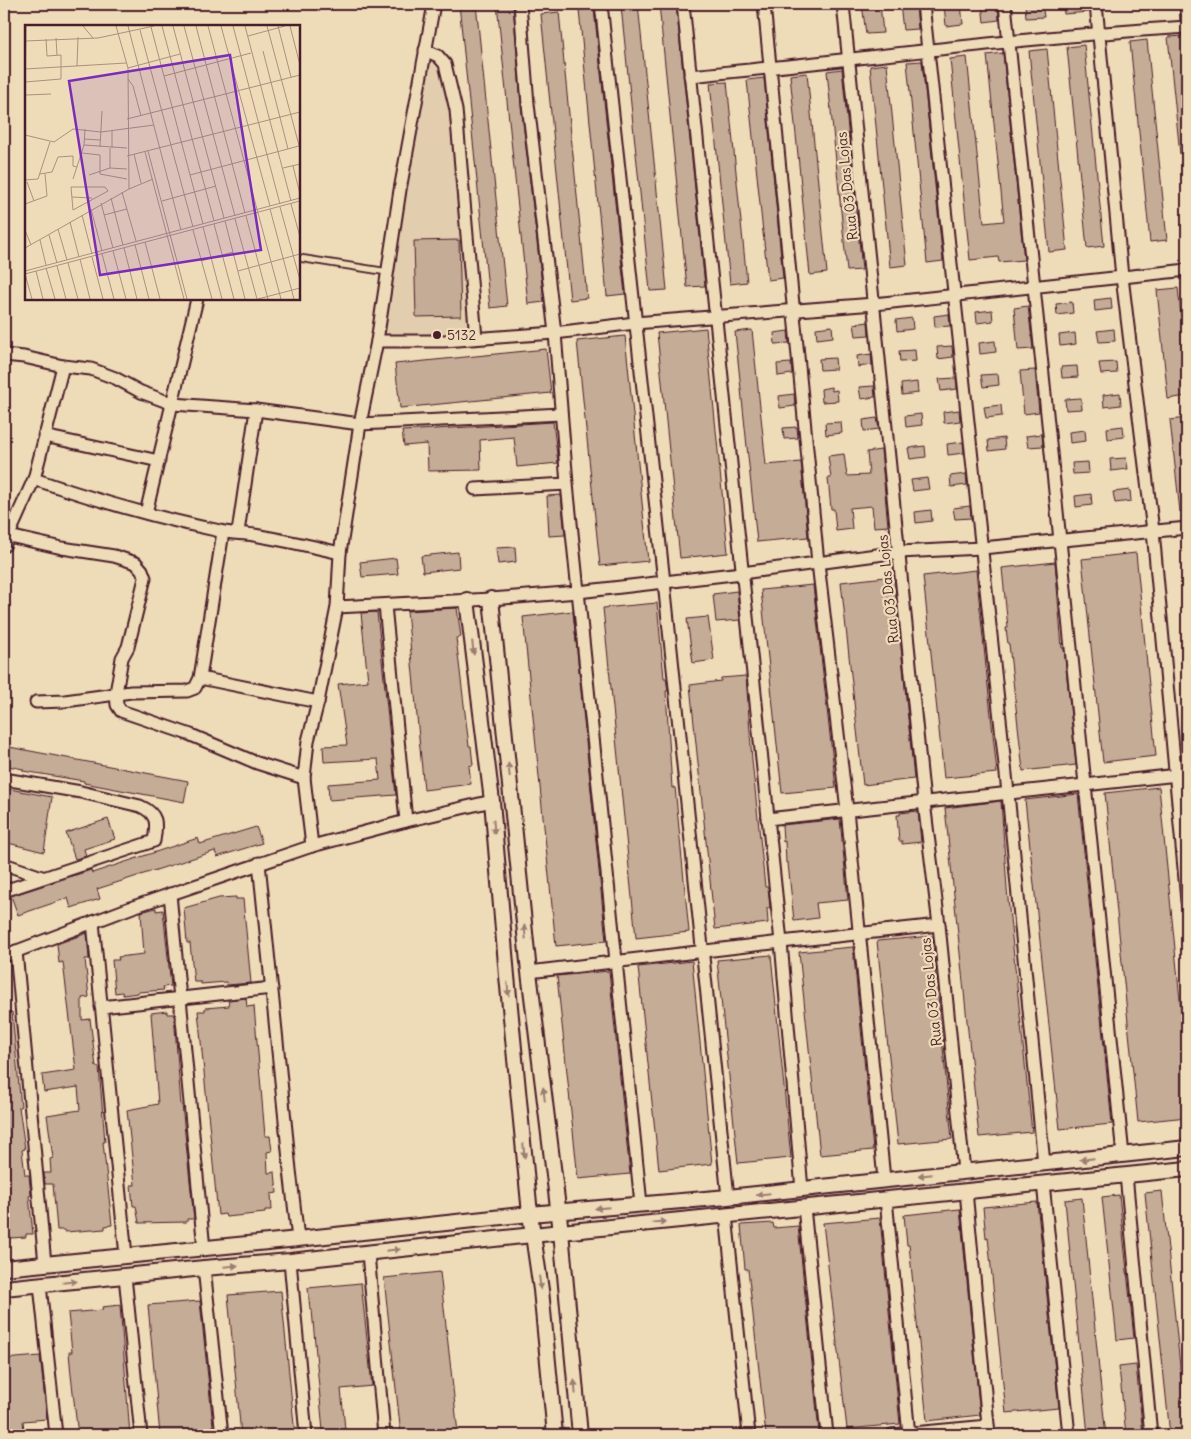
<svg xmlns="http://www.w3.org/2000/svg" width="1191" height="1439" font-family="Delius,sans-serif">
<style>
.built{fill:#e2cdae}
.building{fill:#c5ac96;stroke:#4a1f2b}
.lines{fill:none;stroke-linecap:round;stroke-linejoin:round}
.service-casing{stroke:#4a1f2b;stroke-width:9}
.minor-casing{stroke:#4a1f2b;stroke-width:15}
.tertiary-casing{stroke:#4a1f2b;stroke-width:18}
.service{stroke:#eedbb8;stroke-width:5.5}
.minor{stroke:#eedbb8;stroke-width:11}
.tertiary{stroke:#eedbb8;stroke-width:14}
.oneway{fill:#9c7d72}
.poi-dot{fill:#4a1f2b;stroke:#eedbb8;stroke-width:2}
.labels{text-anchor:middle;stroke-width:4.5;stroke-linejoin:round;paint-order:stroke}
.street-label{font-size:14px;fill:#4a1f2b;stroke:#eedbb8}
.poi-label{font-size:14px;fill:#4a1f2b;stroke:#eedbb8;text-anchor:start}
.inset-road{fill:none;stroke:#ac9080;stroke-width:1}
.view{fill:#7b2cbf;fill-opacity:0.15;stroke:#7b2cbf;stroke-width:2.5}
.inset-edge{fill:none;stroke:#4a1f2b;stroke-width:2.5}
</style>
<rect width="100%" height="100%" fill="#eedbb8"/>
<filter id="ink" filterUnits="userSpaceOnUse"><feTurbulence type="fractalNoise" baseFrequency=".02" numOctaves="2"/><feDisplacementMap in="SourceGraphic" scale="10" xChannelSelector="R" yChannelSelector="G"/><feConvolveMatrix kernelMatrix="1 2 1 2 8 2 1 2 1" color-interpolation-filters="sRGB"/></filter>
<g filter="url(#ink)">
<polygon class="built" points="429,58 439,70 449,102 471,333 384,336"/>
<g class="building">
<polygon points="459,4 476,4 507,306 490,308"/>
<polygon points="497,4 513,4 521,105 544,302 528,304"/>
<polygon points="638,4 667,290 650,291 621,6"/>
<polygon points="659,4 676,4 705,286 687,287"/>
<polygon points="862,4 880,4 883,33 866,34"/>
<polygon points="900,4 916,4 918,29 903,30"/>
<polygon points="944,4 961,4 963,24 946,26"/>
<polygon points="982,4 998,4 999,20 984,22"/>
<polygon points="1025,4 1042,4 1044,17 1026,18"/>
<polygon points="1063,4 1089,4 1089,12 1064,14"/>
<polygon points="594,9 625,294 607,296 579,10"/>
<polygon points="559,12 587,298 570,300 541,14"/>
<polygon points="1185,36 1187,58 1187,154 1180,154 1168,37"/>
<polygon points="1147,40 1167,240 1150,242 1130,42"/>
<polygon points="1084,45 1104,246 1087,248 1067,47"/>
<polygon points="1047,49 1067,250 1049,252 1029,51"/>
<polygon points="1003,53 1024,260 999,262 998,257 970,260 950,59 967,57 984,223 1004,221 987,55"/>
<polygon points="922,61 943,261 927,263 907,62"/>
<polygon points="887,64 907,265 890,267 870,66"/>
<polygon points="842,69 862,270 847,271 827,71"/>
<polygon points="807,73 827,273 810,275 790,75"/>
<polygon points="764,78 783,278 768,280 747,80"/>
<polygon points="727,82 747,282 730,284 710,83"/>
<polygon points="459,240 461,316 416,317 414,241"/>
<polygon points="1178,288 1186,360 1183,360 1181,362 1186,396 1168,399 1157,290"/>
<polygon points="1111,298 1112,309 1095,311 1094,300"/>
<polygon points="1072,302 1073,313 1057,315 1056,304"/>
<polygon points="1028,306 1033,349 1018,350 1014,308"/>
<polygon points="992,310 993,321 977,323 976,312"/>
<polygon points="949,314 950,326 935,327 934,316"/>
<polygon points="912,318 913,329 897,331 896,320"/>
<polygon points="868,322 869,335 856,336 854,324"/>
<polygon points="832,326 833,337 817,339 816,328"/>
<polygon points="706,328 728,553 680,558 657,333"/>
<polygon points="1114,329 1115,341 1099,342 1097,331"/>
<polygon points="752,330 766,465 801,462 808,537 757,542 735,332"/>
<polygon points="788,331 789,343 775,344 774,333"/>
<polygon points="1075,333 1076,344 1060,346 1059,335"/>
<polygon points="625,336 648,561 600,566 577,341"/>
<polygon points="995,341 996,352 980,354 979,343"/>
<polygon points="952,346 953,357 938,359 937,347"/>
<polygon points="546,349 551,393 400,408 395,364"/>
<polygon points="915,350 916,361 900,362 899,351"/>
<polygon points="871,354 872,365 858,367 857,356"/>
<polygon points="835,358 836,369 820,370 819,359"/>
<polygon points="1116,362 1117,373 1101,374 1099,363"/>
<polygon points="791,363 792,374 778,376 777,364"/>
<polygon points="1077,366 1078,377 1062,378 1061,367"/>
<polygon points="1035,370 1039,412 1024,414 1020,371"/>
<polygon points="998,374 999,385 983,387 981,375"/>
<polygon points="956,378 957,389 941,391 939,379"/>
<polygon points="917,382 918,393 902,395 901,384"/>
<polygon points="874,386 875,397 861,399 859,387"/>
<polygon points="831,387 832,391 837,390 838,401 822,402 821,389"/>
<polygon points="1120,393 1121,405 1104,407 1103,395"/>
<polygon points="794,394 795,406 780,408 779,396"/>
<polygon points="1081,398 1082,409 1066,410 1065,399"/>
<polygon points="1001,405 1002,416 986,418 984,407"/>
<polygon points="959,410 960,421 944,423 943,412"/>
<polygon points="921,414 922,425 906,427 905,416"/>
<polygon points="877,418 879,429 864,431 863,420"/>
<polygon points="1187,418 1187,511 1180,512 1170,420"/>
<polygon points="553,422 558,463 517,467 514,437 480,440 481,470 428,471 427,444 404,446 402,431"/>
<polygon points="841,422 842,433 826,435 825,423"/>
<polygon points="1123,426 1124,437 1108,439 1107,428"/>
<polygon points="797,427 798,438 784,439 783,428"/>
<polygon points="1085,430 1086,441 1070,443 1069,432"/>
<polygon points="1042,434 1043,446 1028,447 1026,436"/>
<polygon points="1004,438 1005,449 989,451 988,440"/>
<polygon points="963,442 964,453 948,455 947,444"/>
<polygon points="925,446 926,457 910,459 908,448"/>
<polygon points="881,450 888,526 874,527 872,506 850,508 852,529 836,531 834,509 831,509 828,478 831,478 828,456 844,454 847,476 869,475 867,452"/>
<polygon points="1126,458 1128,469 1111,471 1110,459"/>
<polygon points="1088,462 1089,473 1073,474 1072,463"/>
<polygon points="966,474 967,485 951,487 950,476"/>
<polygon points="927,478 929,489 913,491 911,480"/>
<polygon points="1130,490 1131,501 1115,503 1113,492"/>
<polygon points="1091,494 1092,505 1076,507 1075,496"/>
<polygon points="561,495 565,535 549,536 547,496"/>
<polygon points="970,506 971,518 955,519 953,508"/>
<polygon points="931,510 932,521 916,523 915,512"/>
<polygon points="515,547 516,562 498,564 496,548"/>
<polygon points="458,552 459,568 423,572 421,556"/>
<polygon points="1136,553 1156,756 1103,762 1082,559"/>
<polygon points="396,558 398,574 362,577 360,562"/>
<polygon points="1055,562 1062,648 1064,648 1076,765 1023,771 1009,644 1008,644 1006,628 1008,628 1002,568"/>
<polygon points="976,570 997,773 944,778 923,576"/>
<polygon points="894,576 914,779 863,785 841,582"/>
<polygon points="813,585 836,788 782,793 761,590"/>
<polygon points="737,591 740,620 716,622 713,594"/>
<polygon points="657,603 664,678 666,678 668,691 666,691 672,788 675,787 689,932 636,938 603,608"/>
<polygon points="457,608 461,637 456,638 469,746 471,746 473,765 469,766 471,784 424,790 407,611"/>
<polygon points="573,611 606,941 556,946 523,617"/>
<polygon points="377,612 396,795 329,800 328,784 380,780 378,759 324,762 323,746 347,745 338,684 368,681 361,613"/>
<polygon points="708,617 714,660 693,663 687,619"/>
<polygon points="746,676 752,760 765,887 768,887 770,908 767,908 768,923 715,929 690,685 721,681 721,678"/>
<polygon points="4,746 188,781 184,802 84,783 84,781 23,771 23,769 4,765"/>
<polygon points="1159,787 1187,1071 1187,1117 1138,1122 1105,793"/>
<polygon points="4,788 52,797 44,852 4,842"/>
<polygon points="1078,794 1112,1124 1060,1129 1025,800"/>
<polygon points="1001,801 1007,889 1032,1132 979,1137 945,808"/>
<polygon points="918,811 921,842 902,844 902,841 899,841 897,815 900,815 900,813"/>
<polygon points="108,819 115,839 84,849 86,856 75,859 66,833"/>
<polygon points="840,819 848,900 816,903 818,918 794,921 788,863 786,863 785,841 783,842 782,825"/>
<polygon points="256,827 262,843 217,857 215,851 97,889 100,899 71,908 68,898 18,915 11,896 91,870 92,873 198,838 200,844"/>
<polygon points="236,897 236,899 243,899 251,983 227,985 226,982 201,984 201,982 194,982 190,943 187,943 184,908 219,898"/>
<polygon points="156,908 156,911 163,910 171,986 163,987 164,990 138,992 138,993 123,995 122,992 115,993 112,960 119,960 118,957 144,954 141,912"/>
<polygon points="87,933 89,959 85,959 89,997 82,998 82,1020 90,1019 96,1067 99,1067 105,1142 103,1142 112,1225 105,1226 105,1229 65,1232 64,1230 57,1230 53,1184 45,1184 44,1173 51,1173 50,1159 53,1158 47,1115 80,1110 78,1087 44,1092 42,1075 76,1070 63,962 59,963 57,944"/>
<polygon points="932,936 952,1139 898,1144 877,941"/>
<polygon points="853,947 873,1150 820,1155 799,952"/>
<polygon points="771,955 791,1158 738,1163 717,960"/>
<polygon points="692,961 712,1164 659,1170 638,967"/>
<polygon points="609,971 630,1174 578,1179 557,976"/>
<polygon points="246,998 247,1007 254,1006 265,1136 270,1136 272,1151 267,1152 268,1173 275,1172 277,1193 271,1194 272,1210 265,1210 265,1213 226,1217 225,1214 218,1215 198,1011 205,1011 205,1008 229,1006 228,1000"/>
<polygon points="167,1011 167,1014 174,1014 181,1105 182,1105 194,1219 187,1219 187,1222 139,1223 136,1206 133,1206 131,1185 135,1185 127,1110 158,1104 151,1013"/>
<polygon points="12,1012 21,1107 19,1107 25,1149 22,1150 25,1175 29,1175 31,1195 29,1196 33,1234 26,1234 26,1237 10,1238 6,1198 4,1198 4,1013"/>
<polygon points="1162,1191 1187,1434 1174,1435 1170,1435 1145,1193"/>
<polygon points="1119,1195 1134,1338 1117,1340 1102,1197"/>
<polygon points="1082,1198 1102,1400 1106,1435 1088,1435 1069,1243 1065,1200"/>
<polygon points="1037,1202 1059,1408 1006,1413 988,1237 986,1238 983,1207"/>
<polygon points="960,1209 980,1415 927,1421 909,1245 907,1245 904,1215"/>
<polygon points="880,1218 900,1424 847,1429 823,1223"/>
<polygon points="773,1223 774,1228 798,1226 819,1432 766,1435 748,1269 745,1269 741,1225"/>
<polygon points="440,1272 458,1433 401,1435 384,1278"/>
<polygon points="361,1283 372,1386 341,1389 345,1429 323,1431 312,1310 310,1310 308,1288"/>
<polygon points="281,1291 295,1435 241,1435 228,1295"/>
<polygon points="200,1301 214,1435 160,1435 148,1305"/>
<polygon points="120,1305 130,1435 78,1435 71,1375 69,1352 72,1352 68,1313 103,1310 102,1307"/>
<polygon points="40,1356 47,1419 23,1421 24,1430 4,1432 4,1359"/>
<polygon points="1136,1365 1143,1435 1126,1435 1119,1367"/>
</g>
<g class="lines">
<g class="service-casing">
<polyline id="service" points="299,258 388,272"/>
</g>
<g class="minor-casing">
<g id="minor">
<polyline points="520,4 528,104 555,333 567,484 641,1204"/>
<polyline points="601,4 664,582 728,1197"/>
<polyline points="683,4 781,942 802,1190"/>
<polyline points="764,4 818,563 847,810 884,1179"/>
<polyline points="843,4 924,802 939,925 964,1171"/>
<polyline points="923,4 1008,793 1044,1164"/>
<polyline points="1005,4 1123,1155"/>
<polyline points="1096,4 1122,277 1153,531 1187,901"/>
<polyline points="1186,4 1187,20"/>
<polyline points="425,50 438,56 445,64 456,110 476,338"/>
<path d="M690,76C856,60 1021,37 1187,27"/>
<polyline points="377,341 444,341 555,333 635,323 874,304 1187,270"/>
<polyline points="4,355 24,357 63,366 91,369 115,378 141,392 173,404 256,410 360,424 561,414"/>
<polyline points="44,436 159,461"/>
<polyline points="34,479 63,366"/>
<polyline points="475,489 567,484"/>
<polyline points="146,513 197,299"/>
<polyline points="238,532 256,410"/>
<polyline points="9,536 62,548 114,556 136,563 142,570 145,578 128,647 122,658 116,693 117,705 121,711 191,735 257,763 304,778"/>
<path d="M4,546L34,479C95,500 157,518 220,531C231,534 243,533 254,535C283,540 311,546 340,553"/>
<polyline points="385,605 406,821"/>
<polyline points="337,607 491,599 578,592 742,573 899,552 982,548 1187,528"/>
<polyline points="200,678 318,702"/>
<polyline points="36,702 65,701 131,692 187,691 195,688 200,678 223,532"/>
<path d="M4,779L81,792L140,806C158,814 157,823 154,841L4,891"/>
<polyline points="767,819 1187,774"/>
<polyline points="312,846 406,821 492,801"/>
<polyline points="259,863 290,1170 298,1239"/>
<polyline points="4,864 42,877"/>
<polyline points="170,894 204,1249"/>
<polyline points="93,922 126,1256"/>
<polyline points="16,951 45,1264"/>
<polyline points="4,956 130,908 312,846 304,778 308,741 318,702 337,607 340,553 360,424 377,341 400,190 434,4"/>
<polyline points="529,972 781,942 939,925"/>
<polyline points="101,1007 272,988"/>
<polyline points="1126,1175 1151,1435"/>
<polyline points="1043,1183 1069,1435"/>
<polyline points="966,1191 989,1435"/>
<polyline points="886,1199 909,1435"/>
<polyline points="804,1207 827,1435"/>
<polyline points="726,1215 749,1435"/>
<polyline points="368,1253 384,1435"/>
<polyline points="290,1261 306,1435"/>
<polyline points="204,1268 222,1435"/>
<polyline points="125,1276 141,1435"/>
<polyline points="40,1285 56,1435"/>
<polyline points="892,1435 988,1426"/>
</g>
</g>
<g class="tertiary-casing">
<g id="tertiary">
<polyline points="491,599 529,972 561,1232 580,1435"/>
<polyline points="467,600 492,801 507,976 530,1214 541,1290 555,1435"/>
<polyline points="4,1268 298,1239 530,1214 728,1197 1187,1148"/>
<polyline points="4,1288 204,1268 290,1261 561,1232 1187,1169"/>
</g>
</g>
<use href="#service" class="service"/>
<use href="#minor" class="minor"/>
<use href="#tertiary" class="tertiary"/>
</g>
<defs><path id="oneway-solid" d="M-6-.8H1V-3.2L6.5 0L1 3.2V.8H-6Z" transform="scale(1.25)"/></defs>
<g class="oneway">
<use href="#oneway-solid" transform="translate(473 648) rotate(83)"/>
<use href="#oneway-solid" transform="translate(509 770) rotate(-96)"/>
<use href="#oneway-solid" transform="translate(494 827) rotate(85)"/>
<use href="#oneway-solid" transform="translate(525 932) rotate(-96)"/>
<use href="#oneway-solid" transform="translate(508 989) rotate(84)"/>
<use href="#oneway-solid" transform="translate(544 1094) rotate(-97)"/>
<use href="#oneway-solid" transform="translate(524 1151) rotate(84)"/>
<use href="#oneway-solid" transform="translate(1087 1159) rotate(174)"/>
<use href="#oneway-solid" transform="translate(925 1175) rotate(174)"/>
<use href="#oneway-solid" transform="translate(763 1194) rotate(174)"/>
<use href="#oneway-solid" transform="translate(602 1208) rotate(175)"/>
<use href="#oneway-solid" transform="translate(659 1222) rotate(-6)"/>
<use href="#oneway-solid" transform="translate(393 1250) rotate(-6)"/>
<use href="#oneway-solid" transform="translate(231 1266) rotate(-5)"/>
<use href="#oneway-solid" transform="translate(70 1282) rotate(-6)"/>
<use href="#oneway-solid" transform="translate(540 1283) rotate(83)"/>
<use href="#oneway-solid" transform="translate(575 1387) rotate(-95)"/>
</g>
</g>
<circle class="poi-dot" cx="437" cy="335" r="5"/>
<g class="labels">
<g class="street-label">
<text transform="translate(847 186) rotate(-96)" y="5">Rua 03 Das Lojas</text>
<text transform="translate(888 589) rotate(-96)" y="5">Rua 03 Das Lojas</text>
<text transform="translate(931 992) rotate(-96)" y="5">Rua 03 Das Lojas</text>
</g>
<g class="poi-label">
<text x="447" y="340">5132</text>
</g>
</g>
<g transform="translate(25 25)">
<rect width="275" height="275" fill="#eedbb8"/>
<path class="inset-road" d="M58,1L68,13M103,1L156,205M137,1L189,196M148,1L199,193M159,1L210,191M171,1L220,188M183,1L256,274M196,1L245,181M208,1L255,179M220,1L266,176M242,1L275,124M253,1L266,52M265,1L275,40M126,2L178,199M115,5L168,202M223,11L260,1M31,13L32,30M0,16L73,13L129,1M238,26L263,124M52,41L53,12M103,43L155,29M0,44L101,38M139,51L226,28M103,54L108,61L116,91M0,57L36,54V30L22,31L21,14M1,70L26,69M0,75L1,1M102,94L275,50M87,106V123M0,110L29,117L48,104L76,107L129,100M59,114L75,115M59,120L60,104M75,122L77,86M123,126L162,274M120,127L159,274M57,128L75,130V149L102,154M109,129L116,158M102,131L275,87M268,141L275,169M85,143V123M258,143L275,139M15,149L27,147L33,132L48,131V141L52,142M64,150L85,143L102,144M165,150L274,121M48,154L59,120L102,123M0,155L13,154L25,117M2,157L9,176M46,162H80L83,166L48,185ZM104,164L128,154M97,167L111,216M47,172L67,173M86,173L98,220M137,176L191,161M76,178L88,223M0,179L22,171L20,149M266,179L275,212M255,182L275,255M66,184L77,226M245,184L269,274M57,190L67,229M79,190L102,184M221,191L243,274M210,194L232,274M200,196L220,274M45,197L54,232M189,199L209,274M178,202L197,274M33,204L42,235M0,205L6,220M168,205L187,274M24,210L32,238M15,215L21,240M120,217L135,274M110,220L124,274M0,223L104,164L103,43L91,1M99,223L112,274M88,226L101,274M77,229L89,274M67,232L78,274M55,234L65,274M176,236L208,227M43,238L53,274M32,241L41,274M21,243L30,274M0,246L275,173M11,246L18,274M213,246L275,229M0,249L275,176M0,249L7,274M233,274L275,263"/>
<path class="view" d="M205,30L236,225L75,250L44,56Z"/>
<rect width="275" height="275" class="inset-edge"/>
</g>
<rect width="1191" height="1439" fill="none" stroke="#eedbb8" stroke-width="20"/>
<rect x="10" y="10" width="1171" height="1419" fill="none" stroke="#4a1f2b" stroke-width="2" filter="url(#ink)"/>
</svg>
